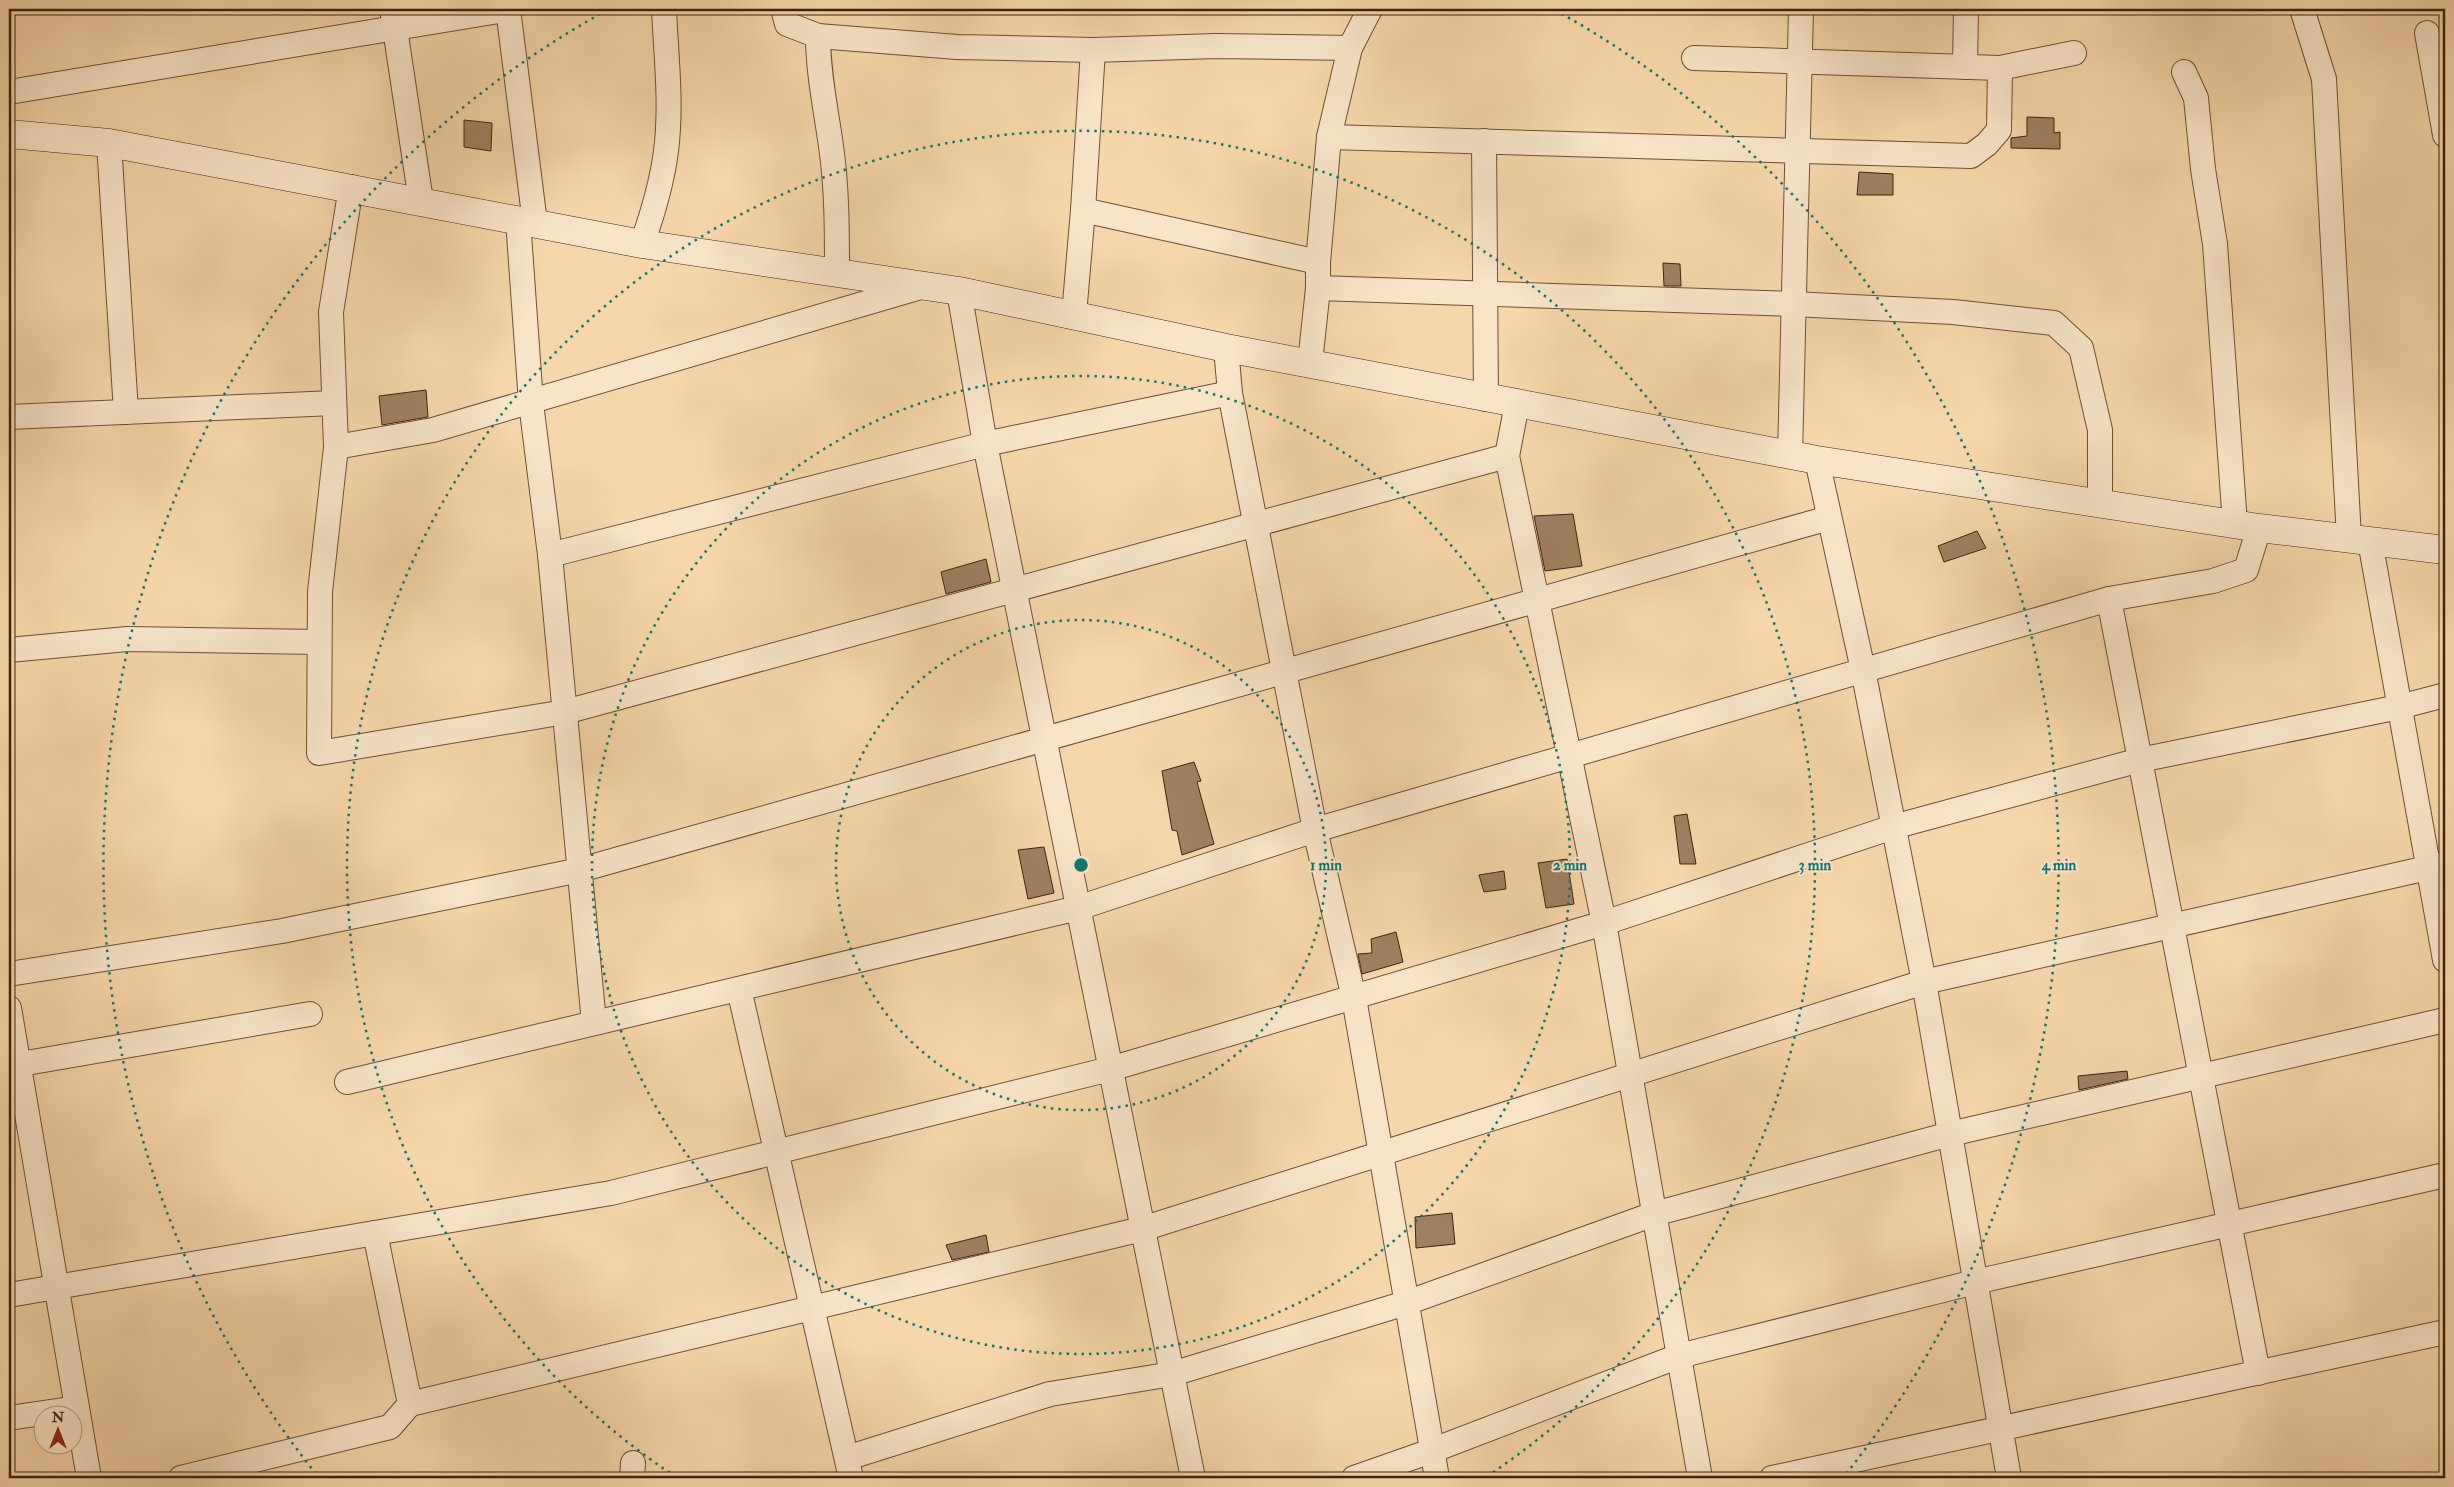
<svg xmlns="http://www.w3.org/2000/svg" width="2454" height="1487" font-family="'IM FELL Double Pica',serif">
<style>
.building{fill:#9f8061;stroke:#412211}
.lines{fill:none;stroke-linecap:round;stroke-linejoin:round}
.minor-casing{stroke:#6e4f37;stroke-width:26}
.secondary-casing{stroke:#412211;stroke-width:29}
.minor{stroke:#f9e4c8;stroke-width:24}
.secondary{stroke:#f9e4c8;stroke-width:28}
.ring{fill:none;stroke:#0f766e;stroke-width:2.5;stroke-dasharray:2.5 5}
.centre{fill:#0f766e;stroke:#f9e4c8;stroke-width:2.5}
.ring-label{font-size:15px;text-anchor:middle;font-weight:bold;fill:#0f766e;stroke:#f9e4c8;stroke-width:4;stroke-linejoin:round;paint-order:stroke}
</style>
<rect width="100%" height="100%" fill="#f6d6aa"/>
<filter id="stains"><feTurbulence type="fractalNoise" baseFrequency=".004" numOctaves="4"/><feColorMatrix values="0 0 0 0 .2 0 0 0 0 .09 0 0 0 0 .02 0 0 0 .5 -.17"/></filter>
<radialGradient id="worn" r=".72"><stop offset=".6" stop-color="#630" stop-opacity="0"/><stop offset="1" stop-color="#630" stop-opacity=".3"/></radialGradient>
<g class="building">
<polygon points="2027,117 2054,118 2054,133 2060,132 2060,149 2011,148 2011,138 2027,136"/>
<polygon points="464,120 492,123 491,151 464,147"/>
<polygon points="1859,172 1893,174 1893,195 1857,195"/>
<polygon points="1663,263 1680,264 1681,286 1664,286"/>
<polygon points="426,390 428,417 382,425 379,396"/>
<polygon points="1573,514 1582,566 1545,571 1534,516"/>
<polygon points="1977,531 1986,548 1944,562 1938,546"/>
<polygon points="986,559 991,582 946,594 941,572"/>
<polygon points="1194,762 1201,781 1197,782 1214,844 1182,855 1177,831 1172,830 1162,771"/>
<polygon points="1687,814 1696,864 1680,864 1674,816"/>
<polygon points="1044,847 1054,893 1028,899 1018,850"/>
<polygon points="1567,859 1574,904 1546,908 1538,863"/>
<polygon points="1504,871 1506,889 1484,892 1479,875"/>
<polygon points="1396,932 1403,962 1362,974 1358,954 1372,953 1371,939"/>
<polygon points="2127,1071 2128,1079 2079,1090 2078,1076"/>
<polygon points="1452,1213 1455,1244 1416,1248 1415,1217"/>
<polygon points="986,1235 989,1252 952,1260 946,1245"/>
</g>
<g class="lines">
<g class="minor-casing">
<g id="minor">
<polyline points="392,9 421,201"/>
<polyline points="508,9 535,223"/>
<polyline points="783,9 787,24 818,36 957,47 1093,50 1216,46 1350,48"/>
<polyline points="2302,9 2324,79 2349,538"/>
<polyline points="2427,33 2445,135"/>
<path d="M818,36C818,73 826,110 831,146C837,188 837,230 837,273"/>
<polyline points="1694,58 2000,68 2074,53"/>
<polyline points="1965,67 1966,9"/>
<polyline points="2184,72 2196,98 2203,169 2215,244 2235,524"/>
<polyline points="9,92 510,9"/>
<polyline points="1329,137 1971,156 1987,144 1999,130 2000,68"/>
<polyline points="1484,141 1486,399"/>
<polyline points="109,143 126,412"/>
<polyline points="351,187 331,312 336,447 320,592 319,753 565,712 1507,456"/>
<polyline points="1083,210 1093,50"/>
<polyline points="518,220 531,403 550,555 594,1023"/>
<path d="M642,244C653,213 662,183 666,151C672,104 666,56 664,9"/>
<polyline points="1318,288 1793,304 1953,312 2054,323 2081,348 2100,430 2100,503"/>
<polyline points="959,291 985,444 1193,1478"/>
<polyline points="1074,315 1083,210 1318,262"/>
<polyline points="1226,348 1230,393 1315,830 1354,998 1437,1478"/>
<polyline points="1310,363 1318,288 1318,262 1329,137 1350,48 1370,9"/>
<polyline points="1517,404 1507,456 1604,923 1700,1478"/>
<polyline points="9,417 334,403"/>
<polyline points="336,447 433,430 924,286"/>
<polyline points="1790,455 1801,9"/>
<polyline points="1817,460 1863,670 1924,982 2009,1478"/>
<polyline points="2370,541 2445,960"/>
<polyline points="550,555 985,444 1230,393"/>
<polyline points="2109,599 2258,1373"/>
<polyline points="9,650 127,639 319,642"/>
<polyline points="9,974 282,931 580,870 1829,518"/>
<polyline points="739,989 851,1478"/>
<polyline points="9,1008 89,1478"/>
<polyline points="9,1066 310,1014"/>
<polyline points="347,1082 1078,908 1315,830 2109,599 2213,581 2246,570 2259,528"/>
<polyline points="375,1233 410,1404"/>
<polyline points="9,1295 611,1193 1110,1069 1604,923 1893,827 2140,760 2399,707 2445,695"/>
<polyline points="9,1418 77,1408"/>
<polyline points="847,1458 1050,1394 1172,1374 1406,1303 1654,1214 1950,1134 2445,1020"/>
<polyline points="181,1478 390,1427 410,1404 1142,1229 1924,982 2445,864"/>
<polyline points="632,1478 633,1463"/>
<polyline points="1354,1478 1431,1451 1679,1356 1975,1282 2445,1175"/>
<polyline points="1772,1478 2445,1332"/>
</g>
</g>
<g class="secondary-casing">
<polyline id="secondary" points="9,134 109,143 642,244 959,291 1226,348 1817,460 2259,528 2445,550"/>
</g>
<use href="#minor" class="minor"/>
<use href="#secondary" class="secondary"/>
</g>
<g class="ring">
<circle cx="1081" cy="865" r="245"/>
<circle cx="1081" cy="865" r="489"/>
<path d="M676 1477A734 734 0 1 1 1486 1477"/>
<path d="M316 1474A978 978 0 0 1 607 10M1555 10A978 978 0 0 1 1846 1474"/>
</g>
<circle cx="1081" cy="865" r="8" class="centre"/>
<g class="ring-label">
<text x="1326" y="870">1 min</text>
<text x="1570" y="870">2 min</text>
<text x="1815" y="870">3 min</text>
<text x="2059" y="870">4 min</text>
</g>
<rect width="2454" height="1487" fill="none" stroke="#f6d6aa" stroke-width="30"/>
<rect x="10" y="10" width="2434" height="1467" fill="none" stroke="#412211" stroke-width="2.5"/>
<rect x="15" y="15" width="2424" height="1457" fill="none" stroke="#412211"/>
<g transform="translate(58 1430)"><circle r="24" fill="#f9e4c8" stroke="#af967f"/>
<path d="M0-4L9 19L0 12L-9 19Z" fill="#8f2418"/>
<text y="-8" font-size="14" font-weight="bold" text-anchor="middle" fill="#412211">N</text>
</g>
<rect width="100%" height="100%" filter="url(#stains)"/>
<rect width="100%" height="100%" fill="url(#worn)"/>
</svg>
